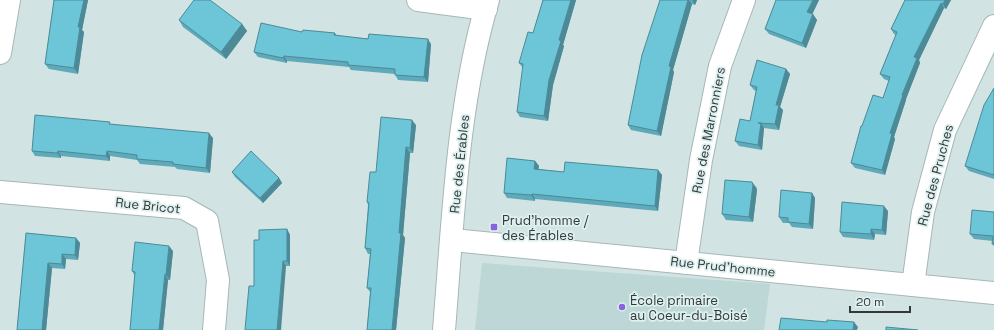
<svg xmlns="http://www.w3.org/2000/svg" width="994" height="330" font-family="'Space Grotesk',sans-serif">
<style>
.built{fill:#bcd7d6}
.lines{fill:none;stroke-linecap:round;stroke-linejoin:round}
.street-casing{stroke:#a6b7b6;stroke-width:24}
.street{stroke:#fff;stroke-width:22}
.wall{fill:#5ea9ba}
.shaded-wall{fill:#4c8a97}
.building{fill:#6dc5d8;stroke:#4c8a97}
.poi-dot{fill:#8962dd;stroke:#def0ef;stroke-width:1.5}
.labels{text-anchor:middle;stroke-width:3.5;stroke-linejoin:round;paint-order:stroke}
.street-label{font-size:13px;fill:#323939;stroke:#def0ef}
.poi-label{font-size:13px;fill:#323939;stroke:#def0ef;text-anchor:start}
</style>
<rect width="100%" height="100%" fill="#d1e3e2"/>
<polygon class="built" points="482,263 770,284 764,330 475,330"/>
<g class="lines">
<g class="street-casing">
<g id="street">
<polyline points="418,0 486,9"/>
<polyline points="0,53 9,0"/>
<polyline points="0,192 184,208 207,221 218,280 214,330"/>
<polyline points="452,240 994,293"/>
<polyline points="686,263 701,160 720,66 744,0"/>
<polyline points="913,285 923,212 945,130 994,26"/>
<path d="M444,330C453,221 457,105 488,0"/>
</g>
</g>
<use href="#street" class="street"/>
</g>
<g class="wall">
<polygon points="53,0 88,0 82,30 84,32 78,74 49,69 45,64 54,1"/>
<polygon points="543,0 576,0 563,45 564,46 553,85 548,121 520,117 517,112 523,68 519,63 533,33"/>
<polygon points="660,0 697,0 695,5 692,4 673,70 674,72 661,136 631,130 628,125"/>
<polygon points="776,0 819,0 812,14 817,20 806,48 769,34 765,29"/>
<polygon points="905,0 951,0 946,9 944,8 919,60 920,63 906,99 906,100 894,137 895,139 885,175 855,168 851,163 862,126 883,98 889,81 884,79 880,74 896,35 894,34 891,29"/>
<polygon points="179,20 242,24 247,31 226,59 183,27"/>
<polygon points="302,32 335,33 337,36 431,44 428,82 398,80 395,74 351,70 349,67 287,61 287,63 258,57 254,52"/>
<polygon points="786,69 790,74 780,107 783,110 779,130 764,128 762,150 739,146 735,141 750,121 756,91 754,90 750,85"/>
<polygon points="994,88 994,179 969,171 965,166"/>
<polygon points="111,124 213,138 210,173 177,169 175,167 140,164 137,160 110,156 110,161 61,156 61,158 35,156 32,151"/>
<polygon points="416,125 413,153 410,153 403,235 405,238 396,330 367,330 370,292 367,288 370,254 368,254 365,248 368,205 367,202 376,172"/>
<polygon points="535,161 539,166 538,169 564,172 658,170 662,175 658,211 535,199 535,201 507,198 504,193"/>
<polygon points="232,172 279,178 282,183 263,203 235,177"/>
<polygon points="756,187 757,190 753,222 726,220 722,214"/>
<polygon points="812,193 815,198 813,229 792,227 789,223 783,223 779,217"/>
<polygon points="888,211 886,235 875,234 874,240 843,237 840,232"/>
<polygon points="994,212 994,246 992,244 993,241 974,239 970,234"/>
<polygon points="287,229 290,235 290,266 286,266 254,286 259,240"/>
<polygon points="26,233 76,238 80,243 78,260 66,259 65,269 52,268 46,330 17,330"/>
<polygon points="173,251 170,280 168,280 163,330 130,330 135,276 132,271"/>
</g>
<g class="shaded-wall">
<polygon points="84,0 88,0 82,30 84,32 78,74 74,68 78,27"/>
<polygon points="571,0 576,0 563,45 564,46 553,85 548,121 544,116 549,80 559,40"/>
<polygon points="688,0 689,0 692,4 673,70 674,72 661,136 657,131 669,66"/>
<polygon points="692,0 697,0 695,5"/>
<polygon points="813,0 819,0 811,17 807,12"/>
<polygon points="945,0 951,0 946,9 943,4"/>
<polygon points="941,3 944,8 919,60 920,63 906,99 906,100 894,137 895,139 885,175 882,170 890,133 914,57"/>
<polygon points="813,14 817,20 806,48 802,43"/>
<polygon points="242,24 247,31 226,59 221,52"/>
<polygon points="428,39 431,44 428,82 424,77"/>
<polygon points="284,56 287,61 287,63 283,58"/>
<polygon points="786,69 790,74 780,107 783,110 779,130 775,124 776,105"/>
<polygon points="412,120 416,125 413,153 410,148"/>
<polygon points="761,123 764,128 762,150 758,145"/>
<polygon points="209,133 213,138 210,173 206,168"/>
<polygon points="406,147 410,153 403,235 405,238 396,330 392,330 399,233"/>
<polygon points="58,151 61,156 61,158 57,153"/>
<polygon points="107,151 110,156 110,161 106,156"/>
<polygon points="535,161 539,166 538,174 534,169"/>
<polygon points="658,170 662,175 658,211 655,206"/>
<polygon points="279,178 282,183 263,203 260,198"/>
<polygon points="752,182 756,187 757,190 753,222 749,217"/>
<polygon points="812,193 815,198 813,229 809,224"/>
<polygon points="532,194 535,199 535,201 531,195"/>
<polygon points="884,206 888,211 886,235 882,230"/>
<polygon points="287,229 290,235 290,266 287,261"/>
<polygon points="871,229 875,234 874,240 871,234"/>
<polygon points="76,238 80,243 78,260 75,255"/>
<polygon points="169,246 173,251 170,280 166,275"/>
<polygon points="62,254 66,259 65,269 62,264"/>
<polygon points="283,261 286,266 281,330 277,330"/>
<polygon points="48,263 52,268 46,330 42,330"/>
<polygon points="165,274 168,280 163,330 159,330"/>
<polygon points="854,322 858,327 857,330 853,330"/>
</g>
<g class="building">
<polygon points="54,0 84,0 78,27 80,27 74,68 45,64"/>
<polygon points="194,0 210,0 242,24 221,52 179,20"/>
<polygon points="543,0 571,0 559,40 561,41 549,80 544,116 517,112 523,64 519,63 528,32 533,33"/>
<polygon points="660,0 688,0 669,66 671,67 657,131 628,125 642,55"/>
<polygon points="776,0 813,0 807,12 813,14 802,43 765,29"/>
<polygon points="905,0 945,0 943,4 941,3 914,57 917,58 902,95 903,95 890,133 892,134 882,170 851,163 861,126 862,126 873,95 883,98 890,77 880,74 897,32 891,29"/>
<polygon points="261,23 302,32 303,30 335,33 334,35 368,39 369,34 428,39 424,77 395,75 395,69 348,65 348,62 284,56 283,58 254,52"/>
<polygon points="757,60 786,69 776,105 779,105 775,124 758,123 761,123 758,145 735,141 740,119 750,121 757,87 750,85"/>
<polygon points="994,88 994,175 965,166 984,105"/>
<polygon points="35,115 110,122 109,124 209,133 206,168 173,164 173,162 137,159 137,155 107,151 106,156 58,151 57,153 32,151"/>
<polygon points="381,117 412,120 410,148 406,147 399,233 401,233 392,330 367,330 371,288 367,288 371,249 365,248 369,203 367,202 370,172 376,172"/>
<polygon points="251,151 279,178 260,198 232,172"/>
<polygon points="507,158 535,161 534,169 564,172 565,162 658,170 655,206 532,194 531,195 504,193"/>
<polygon points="725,180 752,182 753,185 749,217 722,214"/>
<polygon points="781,190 812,193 809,224 788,222 788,218 779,217"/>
<polygon points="842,202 884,206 882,230 871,229 871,234 840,232"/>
<polygon points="972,210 994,212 994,244 992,244 993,236 970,234"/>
<polygon points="287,229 287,261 283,261 277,330 245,330 249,286 254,286 254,240 259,240 259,230"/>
<polygon points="26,233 76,238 75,255 62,254 62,264 48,263 42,330 17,330"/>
<polygon points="135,242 169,246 166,275 165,274 159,330 130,330 135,272 132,271"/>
<polygon points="781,318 827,322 827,320 854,322 853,330 779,330"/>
<polygon points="886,327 918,330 886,330"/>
</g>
<g class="poi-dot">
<rect x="490" y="223" width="8" height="8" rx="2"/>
<circle cx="622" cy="307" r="4"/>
</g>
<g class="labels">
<g class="street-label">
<text transform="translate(708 130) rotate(-79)" y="5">Rue des Marronniers</text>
<text transform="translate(459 164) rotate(-84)" y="5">Rue des Érables</text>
<text transform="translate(935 175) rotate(-75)" y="5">Rue des Pruches</text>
<text transform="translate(148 205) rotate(6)" y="5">Rue Bricot</text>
<text transform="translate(723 266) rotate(6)" y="5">Rue Prud'homme</text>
</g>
<g class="poi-label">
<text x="502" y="225">Prud'homme /<tspan x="502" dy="15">des Érables</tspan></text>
<text x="630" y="305">École primaire<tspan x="630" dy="15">au Coeur‑du‑Boisé</tspan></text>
</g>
</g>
<path d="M850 306v6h60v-6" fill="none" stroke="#323939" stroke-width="2"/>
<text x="856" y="306" font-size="12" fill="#323939" stroke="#def0ef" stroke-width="3" paint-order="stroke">20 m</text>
</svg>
